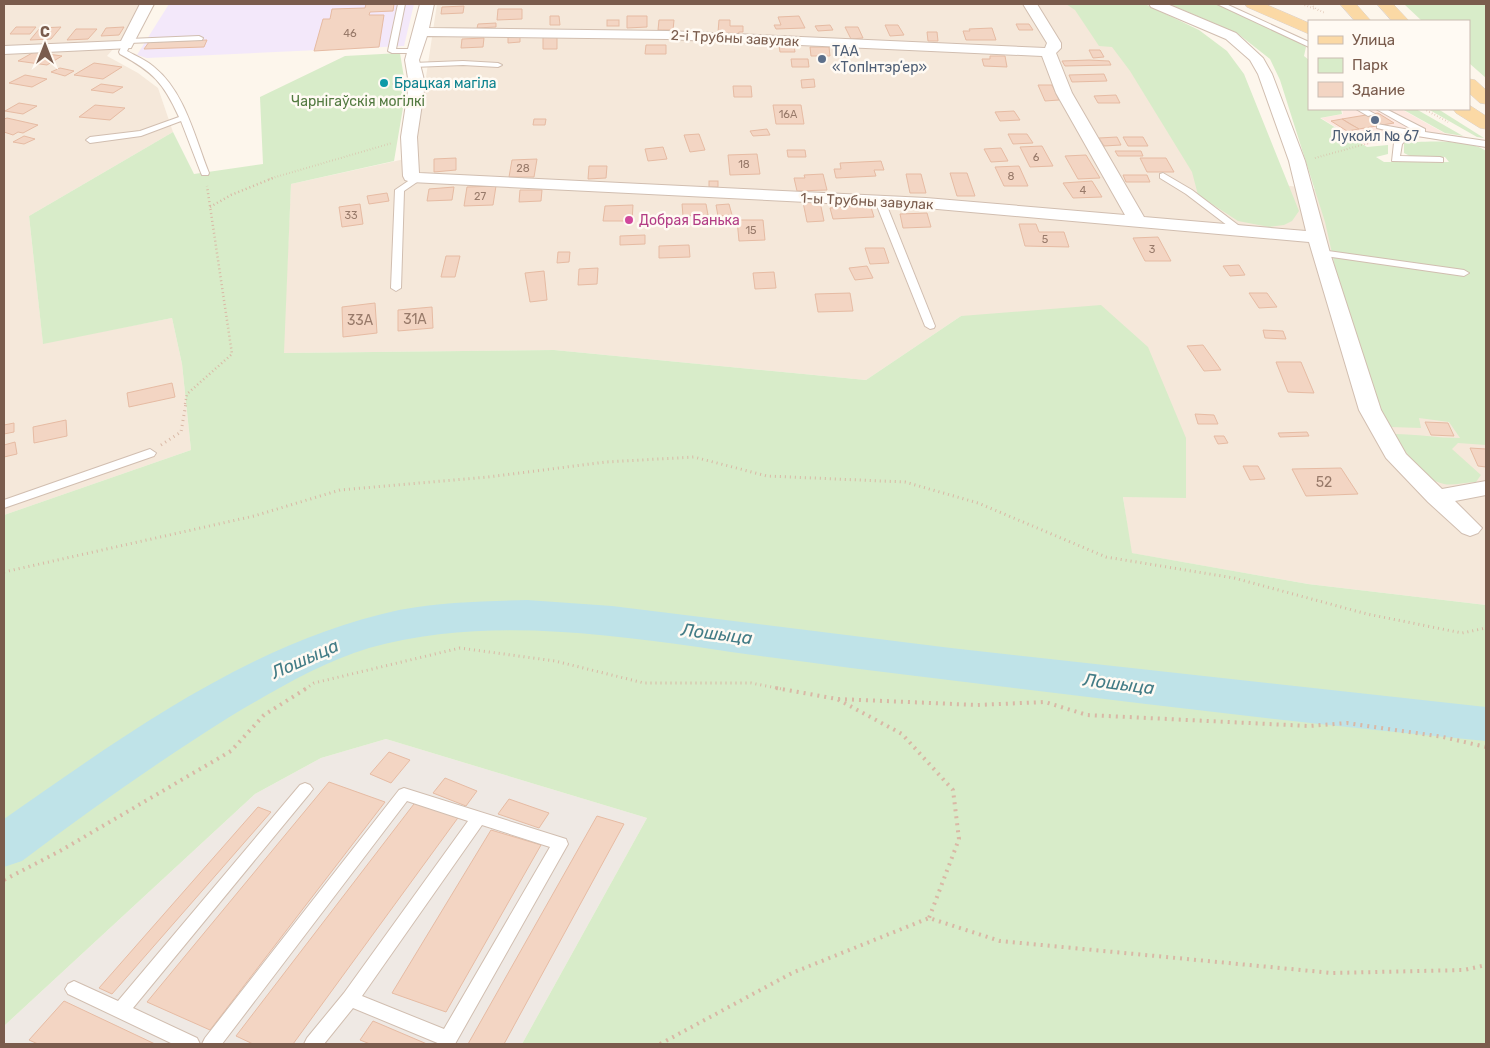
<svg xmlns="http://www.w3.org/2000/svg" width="1490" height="1048" font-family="Rubik,sans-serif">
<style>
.residential{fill:#f5e8da}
.commercial{fill:#fde8e0}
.industrial{fill:#efe9e4}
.education{fill:#f3e8fa}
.green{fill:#d8ecc9}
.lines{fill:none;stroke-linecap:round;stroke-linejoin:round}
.river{fill:#bfe3e8;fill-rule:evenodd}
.building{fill:#f3d5c3;stroke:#e6bba3}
.lane-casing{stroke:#d1beb0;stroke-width:2}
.street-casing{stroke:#d1beb0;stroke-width:2}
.primary-casing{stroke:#dad1cd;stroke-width:1}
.path-far3{stroke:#d9b8a5;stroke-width:2;stroke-dasharray:0.5 2.5;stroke-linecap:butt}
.path-far2{stroke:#d9b8a5;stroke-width:2.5;stroke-dasharray:1 3;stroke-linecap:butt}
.path-far1{stroke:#d9b8a5;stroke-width:3;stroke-dasharray:1 4;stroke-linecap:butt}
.path{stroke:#d9b8a5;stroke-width:4;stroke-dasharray:2 5;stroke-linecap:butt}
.lane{fill:#fff;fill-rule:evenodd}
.street{fill:#fff;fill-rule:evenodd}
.primary{fill:#fbd9a5;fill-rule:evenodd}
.service-dot{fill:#5c6f8a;stroke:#fffaf3;stroke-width:2}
.culture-dot{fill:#0f9aa8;stroke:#fffaf3;stroke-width:2}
.hotel-dot{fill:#d1479c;stroke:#fffaf3;stroke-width:2}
.labels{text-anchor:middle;stroke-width:5;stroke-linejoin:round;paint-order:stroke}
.far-number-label{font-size:11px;fill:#987a6a}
.far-street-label{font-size:14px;fill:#7a5c4d;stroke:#fffaf3}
.far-service-label{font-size:14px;fill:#4e5e75;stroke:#fffaf3;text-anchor:start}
.far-culture-label{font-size:14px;fill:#0d838f;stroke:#fffaf3;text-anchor:start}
.far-park-label{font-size:14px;fill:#537a41;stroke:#fffaf3}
.far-hotel-label{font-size:14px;fill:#b23c85;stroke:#fffaf3;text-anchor:start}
.number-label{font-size:14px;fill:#987a6a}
.water-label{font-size:18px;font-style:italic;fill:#437c86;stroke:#fffaf3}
</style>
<rect width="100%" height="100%" fill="#fdf6ec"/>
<g class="residential">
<polygon points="4,4 140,4 125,35 107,56 138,73 158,88 173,132 29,216 43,343 172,318 182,364 191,450 4,515"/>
<polygon points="437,4 1084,4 1209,176 1486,210 1486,605 1308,584 1131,553 1123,496 961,316 866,380 554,350 283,353 291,184 414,157"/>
</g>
<polygon class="commercial" points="1342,109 1401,109 1444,133 1466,137 1479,145 1415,137 1365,145 1321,118 1343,114"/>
<polygon class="industrial" points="386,739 647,818 522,1044 4,1044 4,1026 255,794 321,758"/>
<polygon class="education" points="169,4 414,4 404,46 147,58 137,55"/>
<g class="green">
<polygon points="1066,4 1145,4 1199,30 1227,51 1244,74 1299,211 1292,221 1284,225 1269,227 1238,221 1198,195 1192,172 1130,71 1112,47 1099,46 1075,10"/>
<path d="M1169,4H1218L1303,43L1306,47L1304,56L1309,60V109H1341L1342,114L1320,118L1367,147L1388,145V154L1376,157L1384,162H1449L1445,157L1410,156L1404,153V143C1423,141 1471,139 1486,151V445L1458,443L1452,449L1481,475L1476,482C1466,482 1453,486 1444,484C1421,479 1406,452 1394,434C1417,434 1437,438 1460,438L1449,422L1419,418L1421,428L1390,427L1381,413L1343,302L1325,222L1280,80L1270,59L1237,33Z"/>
<polygon points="1404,4 1486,4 1486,78 1469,63 1469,21 1422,21"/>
<polygon points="400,53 406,90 394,161 291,184 284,353 554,350 866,380 961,316 1101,305 1148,347 1186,438 1186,498 1123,497 1132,553 1308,584 1486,605 1486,1044 522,1044 647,818 386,739 321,758 255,794 4,1026 4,515 191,450 182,364 172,318 43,344 29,216 173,132 194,174 263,164 260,97 345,56"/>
<polygon points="1402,109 1416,109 1463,136 1445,133"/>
<polygon points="1428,109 1438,109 1484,138 1477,137"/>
</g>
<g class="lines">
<path class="river" d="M527,600L612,606L951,648L1486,707V741C1274,721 1062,694 851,668C800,661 749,655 698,647C589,632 477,618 369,648C320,663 275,690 231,716C159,761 90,810 22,861L4,867V819C125,735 251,642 399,610C441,602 484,601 527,600Z"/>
</g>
<g class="building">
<polygon points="366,4 394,4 393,11 370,12 369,15 384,15 379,47 314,51 323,19 330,19 332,9 365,8"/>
<polygon points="464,6 463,13 441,14 442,7"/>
<polygon points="498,9 522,9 522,19 497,20"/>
<polygon points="550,16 559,16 560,25 550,25"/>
<polygon points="627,16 647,16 647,27 627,28"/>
<polygon points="799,16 805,28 776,29 774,25 781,25 778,17"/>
<rect x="607" y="20" width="12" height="6"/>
<polygon points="659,20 674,20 673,30 658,30"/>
<polygon points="719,20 730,20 730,26 743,26 743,32 739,32 738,35 724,35 724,33 718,32"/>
<polygon points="496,23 496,27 477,28 478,24"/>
<polygon points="1016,24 1029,24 1033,30 1019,30"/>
<polygon points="830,25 833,30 818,31 815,26"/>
<polygon points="885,25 898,25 904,35 890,36"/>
<polygon points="16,27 36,27 30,34 10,34"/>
<polygon points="61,27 51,39 30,40 40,28"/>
<polygon points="124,27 119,35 101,36 106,28"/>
<polygon points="845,27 858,27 863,38 851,39"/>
<polygon points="992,28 996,40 966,40 963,31 970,31 969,29"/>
<polygon points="76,29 97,29 88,39 67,40"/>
<polygon points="927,32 937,32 938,41 928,41"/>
<polygon points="508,36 520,36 520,42 508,43"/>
<polygon points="557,36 557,49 543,49 543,37"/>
<polygon points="484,38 483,47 461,48 462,39"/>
<polygon points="207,40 204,47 144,49 149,42"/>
<polygon points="646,45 666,45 666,54 645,54"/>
<polygon points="779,46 794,46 795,52 780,52"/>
<polygon points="810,47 829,47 830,56 811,56"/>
<polygon points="1089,50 1100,50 1104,57 1093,58"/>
<polygon points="34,52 62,56 47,65 18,61"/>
<polygon points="990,56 1005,56 1007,67 984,66 982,59 990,59"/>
<polygon points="791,59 808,59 809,67 792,67"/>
<polygon points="1089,60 1109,61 1111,65 1065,66 1062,61"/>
<polygon points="94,63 122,67 103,79 74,75"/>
<polygon points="60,68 74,71 65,76 51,72"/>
<polygon points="1104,74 1107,81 1072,82 1069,75"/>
<polygon points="25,75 47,79 32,87 9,83"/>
<polygon points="814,79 815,87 802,88 801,80"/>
<polygon points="101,84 123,87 113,93 91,90"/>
<polygon points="1038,85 1052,85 1059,100 1045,101"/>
<polygon points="733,86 751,86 752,97 734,97"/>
<polygon points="1116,95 1120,103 1098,103 1094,96"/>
<polygon points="19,103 37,106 23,114 5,111"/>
<polygon points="95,105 125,108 110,120 79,117"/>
<polygon points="773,105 801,105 804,124 776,124"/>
<polygon points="1014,111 1020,120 1000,121 995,112"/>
<polygon points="1378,113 1394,123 1359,129 1342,119"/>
<polygon points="7,118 38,125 23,133 18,132 13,135 4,132 4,119"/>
<polygon points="534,119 546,119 545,125 533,125"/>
<polygon points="1342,119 1350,124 1359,129 1347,131 1331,121"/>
<polygon points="767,129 770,135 753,136 750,131"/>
<polygon points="699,134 705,150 690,152 684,135"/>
<polygon points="1008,134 1027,134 1033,143 1013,144"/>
<polygon points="24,136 35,139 24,144 13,142"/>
<polygon points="1117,137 1121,145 1104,146 1099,138"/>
<polygon points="1123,137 1143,137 1148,146 1128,146"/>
<polygon points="1042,146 1053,166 1030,167 1020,147"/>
<polygon points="663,147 667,159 648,161 645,149"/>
<polygon points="1001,148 1008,161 991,162 984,149"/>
<polygon points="787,150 805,150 806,157 788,157"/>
<polygon points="1115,151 1141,151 1143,156 1118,156"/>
<polygon points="757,154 760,174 730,175 728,155"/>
<polygon points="1086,155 1100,178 1078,179 1065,156"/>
<polygon points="456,158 456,170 434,172 434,159"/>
<polygon points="1140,158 1166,158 1174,172 1147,172"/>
<polygon points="537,159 534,177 509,177 512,160"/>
<polygon points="881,161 884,170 874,170 876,176 836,178 834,169 841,169 840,163"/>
<polygon points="589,166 607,166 606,178 588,179"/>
<polygon points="1019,166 1028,186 1004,186 995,167"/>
<polygon points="950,173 967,173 975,196 957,196"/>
<polygon points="823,174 827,190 797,191 794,178 805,178 804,175"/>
<polygon points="906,174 921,174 926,193 910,193"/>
<polygon points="1123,175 1147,175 1150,182 1126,182"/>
<rect x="709" y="181" width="9" height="6"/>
<polygon points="1092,181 1102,197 1073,198 1063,183"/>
<polygon points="496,186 493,205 464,206 467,187"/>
<polygon points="454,187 452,200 427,201 429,189"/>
<polygon points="520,190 542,190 541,201 519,202"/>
<polygon points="387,193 389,201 369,204 367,196"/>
<polygon points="803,202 820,202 824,221 807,222"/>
<polygon points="360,204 363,224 342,227 339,207"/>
<polygon points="682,204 706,204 708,215 683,216"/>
<polygon points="729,204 732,215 718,216 716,205"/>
<polygon points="870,204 874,217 833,219 830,208"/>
<polygon points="633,205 632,221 603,221 605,206"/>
<polygon points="927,213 931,227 903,228 900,214"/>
<polygon points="737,220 763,220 765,240 739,241"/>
<polygon points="1019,224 1036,224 1039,232 1064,232 1069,247 1025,246"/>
<polygon points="645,235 645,244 620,245 620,236"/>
<polygon points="1158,237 1171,261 1145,261 1133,238"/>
<polygon points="689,245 690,257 659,258 659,246"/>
<polygon points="865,248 884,248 889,263 870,264"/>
<polygon points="558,252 570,252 569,262 557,263"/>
<polygon points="446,256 460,256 455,277 441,277"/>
<polygon points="1239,265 1245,275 1230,276 1223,266"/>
<polygon points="867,266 873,278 855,280 849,268"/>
<polygon points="598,268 597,284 578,285 579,269"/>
<polygon points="544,271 547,300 530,302 525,273"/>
<polygon points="774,272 776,288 755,289 753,273"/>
<polygon points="850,293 853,311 818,312 815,294"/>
<polygon points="1249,293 1267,293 1277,307 1259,308"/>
<polygon points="375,303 377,333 343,337 342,307"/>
<polygon points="432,307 433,328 398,331 398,310"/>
<polygon points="1263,330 1283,331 1286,339 1265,338"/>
<polygon points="1203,345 1221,370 1204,371 1187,346"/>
<polygon points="1276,362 1301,362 1314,393 1288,392"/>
<polygon points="172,383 175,397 129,407 127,393"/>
<polygon points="1195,414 1214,415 1218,424 1198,424"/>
<polygon points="66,420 67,436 34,443 33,427"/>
<polygon points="1425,422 1448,423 1454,436 1431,435"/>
<polygon points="14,423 14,432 4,434 4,425"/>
<polygon points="1307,432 1309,436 1280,437 1278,433"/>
<polygon points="1214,436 1224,436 1228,443 1218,444"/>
<polygon points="15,442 17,454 4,457 4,445"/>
<polygon points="1470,448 1486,449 1486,467 1478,466"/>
<polygon points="1243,466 1258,466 1265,479 1250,480"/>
<polygon points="1341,468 1358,494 1306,496 1292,469"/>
<polygon points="389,752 410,760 391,783 370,774"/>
<polygon points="445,778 477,791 466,806 433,793"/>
<polygon points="329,782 385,802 210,1030 147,1002"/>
<polygon points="509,799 549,813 539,828 498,814"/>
<polygon points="417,800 460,815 293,1044 253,1044 236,1036"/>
<polygon points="258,807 271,812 112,994 99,988"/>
<polygon points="597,816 624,824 504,1044 468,1044"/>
<polygon points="491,830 541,845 446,1012 392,993"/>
<polygon points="64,1001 155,1044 38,1044 29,1040"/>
<polygon points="373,1021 427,1044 370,1044 360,1040"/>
</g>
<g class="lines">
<g class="lane-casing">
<g id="lane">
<polygon points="398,4 405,4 396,49 414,49 418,51 417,53 392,53 388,51"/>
<polygon points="1217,4 1226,4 1309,42 1309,47"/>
<polygon points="199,36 203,38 202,40 129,43 125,41 129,39"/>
<path d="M123,43L130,45L127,51C136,56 146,60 154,67C185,92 195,138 209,173L208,175H202L201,173L181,121L141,136L90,143L86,140L90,137L140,131L179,117C163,82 153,72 120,54L119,52Z"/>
<polygon points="463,61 498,63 502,65 498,67 463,65 413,67 409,65 413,63"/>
<polygon points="1356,109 1366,109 1375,114 1368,116"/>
<polygon points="1376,109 1386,109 1425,129 1425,132 1486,141 1486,147 1411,135 1402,144 1400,156 1440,157 1443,158 1443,162 1392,161 1394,143 1402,134 1377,128 1377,124 1415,131"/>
<polygon points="1163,173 1192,190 1242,228 1242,232 1236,232 1186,194 1160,178 1160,174"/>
<polygon points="417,175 421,178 420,180 404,191 401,288 396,291 391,288 395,190"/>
<polygon points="880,198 885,201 935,326 934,328 930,329 925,326 875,201"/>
<polygon points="1321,250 1464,270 1469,273 1464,276 1318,255 1316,253"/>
<polygon points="150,449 156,453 154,456 4,508 4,500"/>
<polygon points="305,783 310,785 313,789 310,793 133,1008 197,1038 200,1044 173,1044 68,994 65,989 68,984 74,981 118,1001 300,785"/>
<path d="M404,788L566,839L568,844L455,1044H440L353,1008L324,1044H304L307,1038L344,993L468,821L407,801L222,1044H202L205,1038L399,790ZM482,825L550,847L444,1029L362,996Z"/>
</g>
</g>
<g class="street-casing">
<g id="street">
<polygon points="140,4 154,4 131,48 4,54 4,46 121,41"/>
<path d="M420,4H434L429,28L667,31L1045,48L1047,43L1023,4H1037L1061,43V48L1056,53L1072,93L1144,217L1306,231L1289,161L1258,74L1250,60L1226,39L1151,7L1149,4H1167L1236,33L1263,58L1272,74L1305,161L1330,253L1381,410L1406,454L1442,489L1486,481V495L1455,501L1482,528L1478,533L1470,536L1462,533L1428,502L1386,458L1359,410L1309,242L926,208L411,182L405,180L403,176L401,137L409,84L405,60ZM427,36L667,39L1042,56L1056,93L1125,215L926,198L419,173L417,137L425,84L419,60Z"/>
</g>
</g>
<g class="primary-casing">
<g id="primary">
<polygon points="1245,4 1265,4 1309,23 1309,34 1247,7"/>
<polygon points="1340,4 1356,4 1371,21 1355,21"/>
<polygon points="1377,4 1393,4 1409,21 1392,21"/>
<polygon points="1469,79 1475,80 1486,90 1486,104 1480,103 1469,93"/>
<polygon points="1469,105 1486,116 1486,129 1480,128 1456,113 1453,109 1469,109"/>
</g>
</g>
<g class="path-far3">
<polyline points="1302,4 1315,9"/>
<polyline points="1311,4 1316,9 1325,13"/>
<polyline points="389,84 399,84"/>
<polyline points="1424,109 1448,122"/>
<polyline points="1315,158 1369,143"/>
<polyline points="269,179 392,143"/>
</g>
<g class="path-far2">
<polyline points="210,207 231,195 273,178"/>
<polyline points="185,404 187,394 232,354 207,186"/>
</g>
<g class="path-far1">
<polyline points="161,445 181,432 186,403"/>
<polyline points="4,572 254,516 340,490 488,477 606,462 694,457 767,476 905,482 978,503 1106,557 1234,578 1367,614 1462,633 1486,628"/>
<polyline points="305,689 314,683 460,648 555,661 644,683 751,683 782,689"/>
</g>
<g class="path">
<polyline points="776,688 837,699 902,734 953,790 959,839 929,918"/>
<polyline points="838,699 977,705 1045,702 1087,715 1309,726 1347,723 1443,737 1486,747"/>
<polyline points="4,880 60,851 231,751 264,715 307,688"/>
<polyline points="660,1044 792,973 929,918 1000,941 1332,973 1464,970 1486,965"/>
</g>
<use href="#lane" class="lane"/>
<use href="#street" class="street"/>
<use href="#primary" class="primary"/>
</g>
<g class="service-dot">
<circle cx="822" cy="59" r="5"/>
<circle cx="1375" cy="120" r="5"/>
</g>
<circle class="culture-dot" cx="384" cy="83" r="5"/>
<circle class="hotel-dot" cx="629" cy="220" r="5"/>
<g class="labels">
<g class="far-number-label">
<text x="350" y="37">46</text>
<text x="788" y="118">16А</text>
<text x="1036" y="161">6</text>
<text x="744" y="168">18</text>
<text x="523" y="172">28</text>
<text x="1011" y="180">8</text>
<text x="1083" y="194">4</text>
<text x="480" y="200">27</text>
<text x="351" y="219">33</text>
<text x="751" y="234">15</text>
<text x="1045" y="243">5</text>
<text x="1152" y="253">3</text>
</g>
<g class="far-street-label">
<text transform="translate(735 38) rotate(3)" y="5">2-і Трубны завулак</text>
<text transform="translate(867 201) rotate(3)" y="5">1-ы Трубны завулак</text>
</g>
<g class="far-service-label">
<text x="832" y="56">ТАА<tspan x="832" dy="16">«ТопІнтэрʼер»</tspan></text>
<text x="1375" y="141" text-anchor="middle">Лукойл № 67</text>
</g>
<g class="far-culture-label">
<text x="394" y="88">Брацкая магіла</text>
</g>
<g class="far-park-label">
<text x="358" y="106">Чарнігаўскія могілкі</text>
</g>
<g class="far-hotel-label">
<text x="639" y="225">Добрая Банька</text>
</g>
<g class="number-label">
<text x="415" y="324">31А</text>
<text x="360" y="325">33А</text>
<text x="1324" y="487">52</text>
</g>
<g class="water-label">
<text transform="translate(717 634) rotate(7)" y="6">Лошыца</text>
<text transform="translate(305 659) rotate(-24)" y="6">Лошыца</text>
<text transform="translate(1119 684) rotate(7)" y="6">Лошыца</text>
</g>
</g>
<rect width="1490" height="1048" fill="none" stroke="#7a5c4d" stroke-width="10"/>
<rect x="1308" y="20" width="162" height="90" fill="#fffaf3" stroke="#cabbb1"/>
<rect x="1318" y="36" width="25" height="8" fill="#fbd9a5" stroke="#cabbb1"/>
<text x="1352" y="45" font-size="15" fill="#7a5c4d">Улица</text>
<rect x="1318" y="58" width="25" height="15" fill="#d8ecc9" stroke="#cabbb1"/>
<text x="1352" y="70" font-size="15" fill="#7a5c4d">Парк</text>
<rect x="1318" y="82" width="25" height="15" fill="#f3d5c3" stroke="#cabbb1"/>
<text x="1352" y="95" font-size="15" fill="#7a5c4d">Здание</text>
<g transform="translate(45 45)" stroke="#fffaf3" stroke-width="4" paint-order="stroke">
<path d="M0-4L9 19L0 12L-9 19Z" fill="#7a5c4d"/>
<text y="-8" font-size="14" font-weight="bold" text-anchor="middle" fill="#7a5c4d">С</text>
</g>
</svg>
